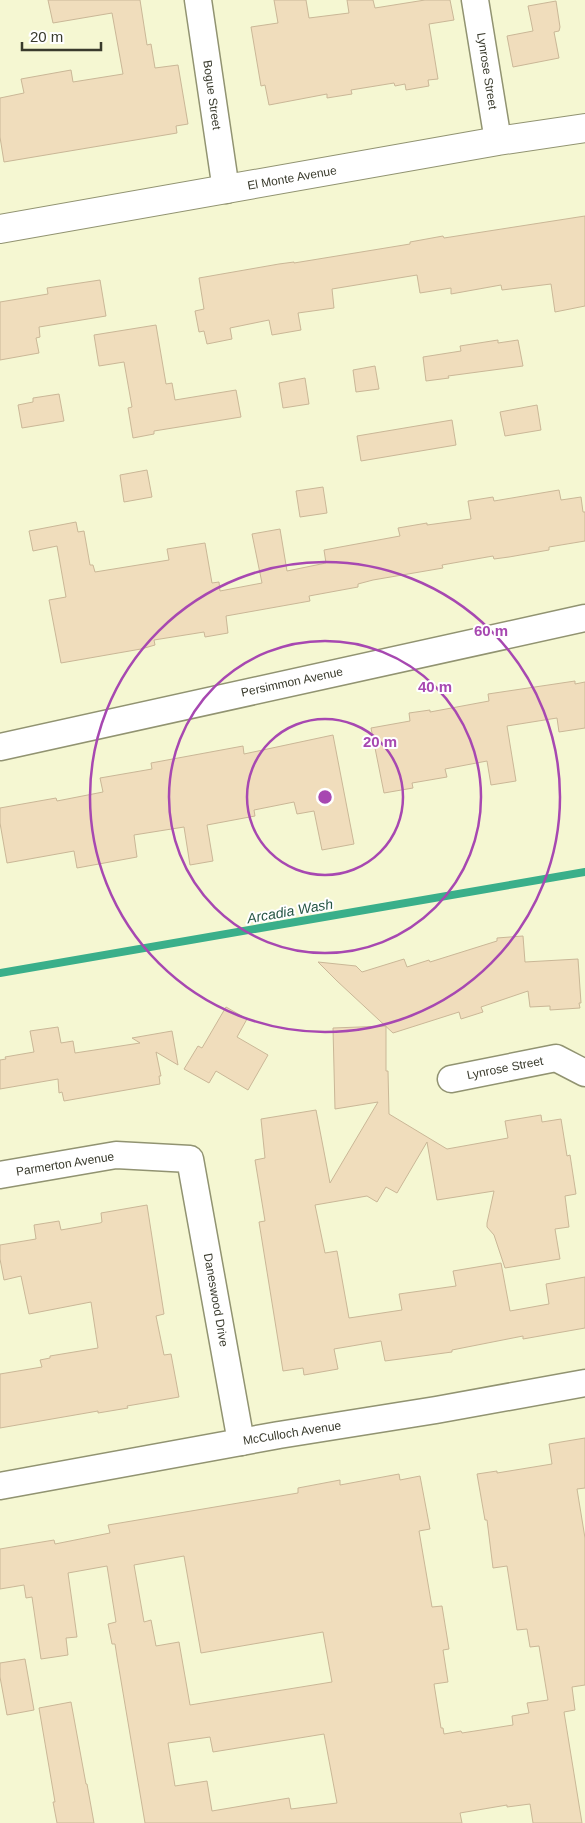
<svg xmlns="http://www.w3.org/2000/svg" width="585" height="1823" font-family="Arial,sans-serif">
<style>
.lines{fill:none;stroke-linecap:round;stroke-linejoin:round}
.stream{stroke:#3aaf8a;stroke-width:8}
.building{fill:#f0ddbc;stroke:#cab797;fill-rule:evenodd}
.street-casing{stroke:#919371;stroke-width:29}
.secondary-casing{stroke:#919371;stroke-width:30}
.street{stroke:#fff;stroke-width:26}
.secondary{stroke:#fff;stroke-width:28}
.ring{fill:none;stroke:#a748b1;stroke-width:2.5}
.labels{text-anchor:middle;stroke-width:4;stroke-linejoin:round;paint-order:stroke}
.street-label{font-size:12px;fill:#393a2c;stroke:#fff}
.water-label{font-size:14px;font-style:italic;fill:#275645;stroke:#fff}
.centre{fill:#a748b1;stroke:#fff;stroke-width:2.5}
.ring-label{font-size:15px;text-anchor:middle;font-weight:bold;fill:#a748b1;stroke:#fff;stroke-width:4;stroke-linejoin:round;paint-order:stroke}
</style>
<rect width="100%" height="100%" fill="#f5f7d2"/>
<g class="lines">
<polyline class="stream" points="0,973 585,872"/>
</g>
<g class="building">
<polygon points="48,0 140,0 147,45 151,44 155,68 178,65 188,124 176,126 177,133 4,162 0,137 0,98 24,93 21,79 71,70 73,82 123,74 112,13 53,23"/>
<polygon points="274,0 306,0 309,18 349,13 347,0 373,0 375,8 425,0 450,0 454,20 429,24 438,79 428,80 429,86 406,90 405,84 395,86 394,83 351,90 352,94 327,98 327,94 269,105 265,85 261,86 251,27 278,23"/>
<polygon points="556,1 560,27 559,31 554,32 559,58 513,67 507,36 533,31 528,6"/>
<polygon points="585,216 585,306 555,312 551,284 502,290 501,285 451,294 451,288 420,293 417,275 332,289 334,308 298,313 301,330 272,335 269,320 230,328 232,339 207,344 204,331 199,332 195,311 204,309 199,278 279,264 294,262 294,263 410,244 410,242 443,236 444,238"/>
<polygon points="100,280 106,316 39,327 40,337 36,338 39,353 0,360 0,302 48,294 47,288"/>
<polygon points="156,325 166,384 172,383 175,400 236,390 241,417 154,431 154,434 133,438 128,408 132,407 124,362 99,366 94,335"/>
<polygon points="498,340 498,343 518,340 523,366 448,376 449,378 426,381 423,357 461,351 460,346"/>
<polygon points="375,366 379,389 356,392 353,370"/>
<polygon points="305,378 309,404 283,408 279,383"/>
<polygon points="59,394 64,421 22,428 18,405 33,402 33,398"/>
<polygon points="537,405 541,430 505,436 500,412"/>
<polygon points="452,420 456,445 361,461 357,436"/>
<polygon points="147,470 152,497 124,502 120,475"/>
<polygon points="323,487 327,513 300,517 296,491"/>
<polygon points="559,490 561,500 581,497 583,512 585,512 585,541 549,547 549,550 509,557 494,559 493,556 442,565 443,568 373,580 358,584 358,587 309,596 310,601 226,616 228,633 205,637 204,632 154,640 155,645 141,649 61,663 49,600 66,597 57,546 33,551 29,531 76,522 78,532 84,531 90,565 93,565 95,572 169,560 167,549 205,543 212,583 219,582 220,591 262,583 252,534 280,529 287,571 326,563 324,550 400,536 398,528 427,523 427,525 471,519 468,501 493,497 494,501"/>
<polygon points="575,681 575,684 585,682 585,728 559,732 557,718 507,726 516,781 491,785 487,761 445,769 447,777 412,783 413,788 384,793 371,728 410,721 409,713 430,710 430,712 489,701 488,694"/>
<polygon points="333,735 354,844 322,850 314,811 297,814 294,802 254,810 255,816 207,825 213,861 190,865 184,827 134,835 137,857 77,868 74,851 7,863 0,823 0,808 56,798 57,801 103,792 100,778 152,769 151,763 243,746 244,754"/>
<polygon points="523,936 525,962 578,959 581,1003 579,1003 580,1008 550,1010 550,1006 530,1007 528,991 481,1007 483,1012 461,1019 459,1012 393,1033 337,981 318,962 356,966 362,972 404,959 407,967 429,960 430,962 497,941 497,938"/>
<polygon points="226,1007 247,1019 237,1037 268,1055 248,1090 216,1071 209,1083 184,1069 198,1046 202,1048"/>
<polygon points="386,1026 386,1071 388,1071 389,1114 447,1149 508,1138 505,1121 541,1115 542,1122 561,1119 567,1156 570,1155 576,1194 565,1196 569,1227 555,1229 560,1259 505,1268 494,1235 487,1227 487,1223 494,1191 437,1200 427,1142 397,1193 386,1187 377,1202 367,1196 315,1205 325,1253 337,1251 349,1318 402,1310 399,1294 456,1286 453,1271 501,1263 510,1311 549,1304 546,1284 585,1277 585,1328 523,1339 523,1336 452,1350 452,1352 385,1361 381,1341 334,1349 338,1369 304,1375 303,1368 283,1371 259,1222 265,1221 255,1160 265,1158 261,1119 316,1110 330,1183 378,1102 335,1109 333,1028"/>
<polygon points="58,1027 61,1043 73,1041 75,1053 140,1043 132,1038 172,1031 178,1065 156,1052 161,1076 159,1076 160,1084 64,1101 62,1092 59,1093 58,1079 0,1089 0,1060 6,1059 5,1057 34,1052 30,1031"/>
<polygon points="147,1205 164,1314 156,1316 164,1355 171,1354 179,1397 127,1406 128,1408 98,1413 98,1411 0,1428 0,1374 42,1367 40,1360 50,1358 50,1356 98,1348 91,1302 29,1314 21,1276 4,1280 0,1259 0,1245 36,1239 34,1225 59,1221 61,1230 100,1223 102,1222 101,1213"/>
<path d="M585,1438V1488L577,1489L585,1538V1685L572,1687L575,1710L564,1712L582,1823H533L530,1804L507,1807V1805L460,1813L462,1823H145L117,1657L115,1644H112L108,1624L116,1622L107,1566L68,1573L77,1637L66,1638L68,1655L41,1659L32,1597L26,1598L24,1585L0,1589V1549L54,1540L55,1544L110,1533L108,1525L298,1493V1488L340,1480V1485L399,1474L400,1480L420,1476L430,1529L419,1531L432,1607L442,1606L449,1649L443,1650L448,1682L434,1684L441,1728H443L444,1734L461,1731L462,1733L513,1725L512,1716L529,1713L527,1703L548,1700L539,1646L530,1647L527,1629L517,1630L507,1566L493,1568L487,1520H485L477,1474L497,1471V1473L552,1464L549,1444ZM184,1556L201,1653L323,1632L332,1682L190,1705L179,1642L156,1646L151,1620L144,1622L134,1565ZM324,1734L337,1803L291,1809L289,1798L212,1811L207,1781L175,1786L168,1743L210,1737L213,1752Z"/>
<polygon points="25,1659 34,1710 7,1715 0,1677 0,1663"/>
<polygon points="71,1702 86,1784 87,1784 94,1823 57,1823 53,1802 55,1802 39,1708"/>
</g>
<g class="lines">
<g class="street-casing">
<g id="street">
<polyline points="198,0 226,190"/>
<polyline points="475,0 498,141"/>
<polyline points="0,747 585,618"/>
<polyline points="451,1079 556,1058 585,1073"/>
<polyline points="0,1175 116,1155 190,1159 241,1442"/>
<polyline points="0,1486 279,1435 436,1410 585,1383"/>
</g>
</g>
<g class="secondary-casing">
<polyline id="secondary" points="0,229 498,141 585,128"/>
</g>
<use href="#street" class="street"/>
<use href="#secondary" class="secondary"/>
</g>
<g class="ring">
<circle cx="325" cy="797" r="78"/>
<circle cx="325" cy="797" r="156"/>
<circle cx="325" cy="797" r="235"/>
</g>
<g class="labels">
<g class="street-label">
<text transform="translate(487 71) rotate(81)" y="4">Lynrose Street</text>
<text transform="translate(212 95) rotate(82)" y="4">Bogue Street</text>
<text transform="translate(292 178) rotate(-10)" y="4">El Monte Avenue</text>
<text transform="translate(292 682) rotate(-12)" y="4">Persimmon Avenue</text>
<text transform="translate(505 1068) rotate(-11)" y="4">Lynrose Street</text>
<text transform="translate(65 1164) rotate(-9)" y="4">Parmerton Avenue</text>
<text transform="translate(216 1300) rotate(80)" y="4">Daneswood Drive</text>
<text transform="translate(292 1433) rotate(-9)" y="4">McCulloch Avenue</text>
</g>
<g class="water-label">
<text transform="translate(290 911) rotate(-10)" y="5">Arcadia Wash</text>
</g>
</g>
<circle cx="325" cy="797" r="8" class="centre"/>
<g class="ring-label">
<text x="491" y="636">60 m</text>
<text x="435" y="692">40 m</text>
<text x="380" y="747">20 m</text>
</g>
<path d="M22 42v8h79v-8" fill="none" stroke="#393a2c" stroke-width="2.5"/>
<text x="30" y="42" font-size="15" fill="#393a2c" stroke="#ffffff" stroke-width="4" paint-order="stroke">20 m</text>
</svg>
